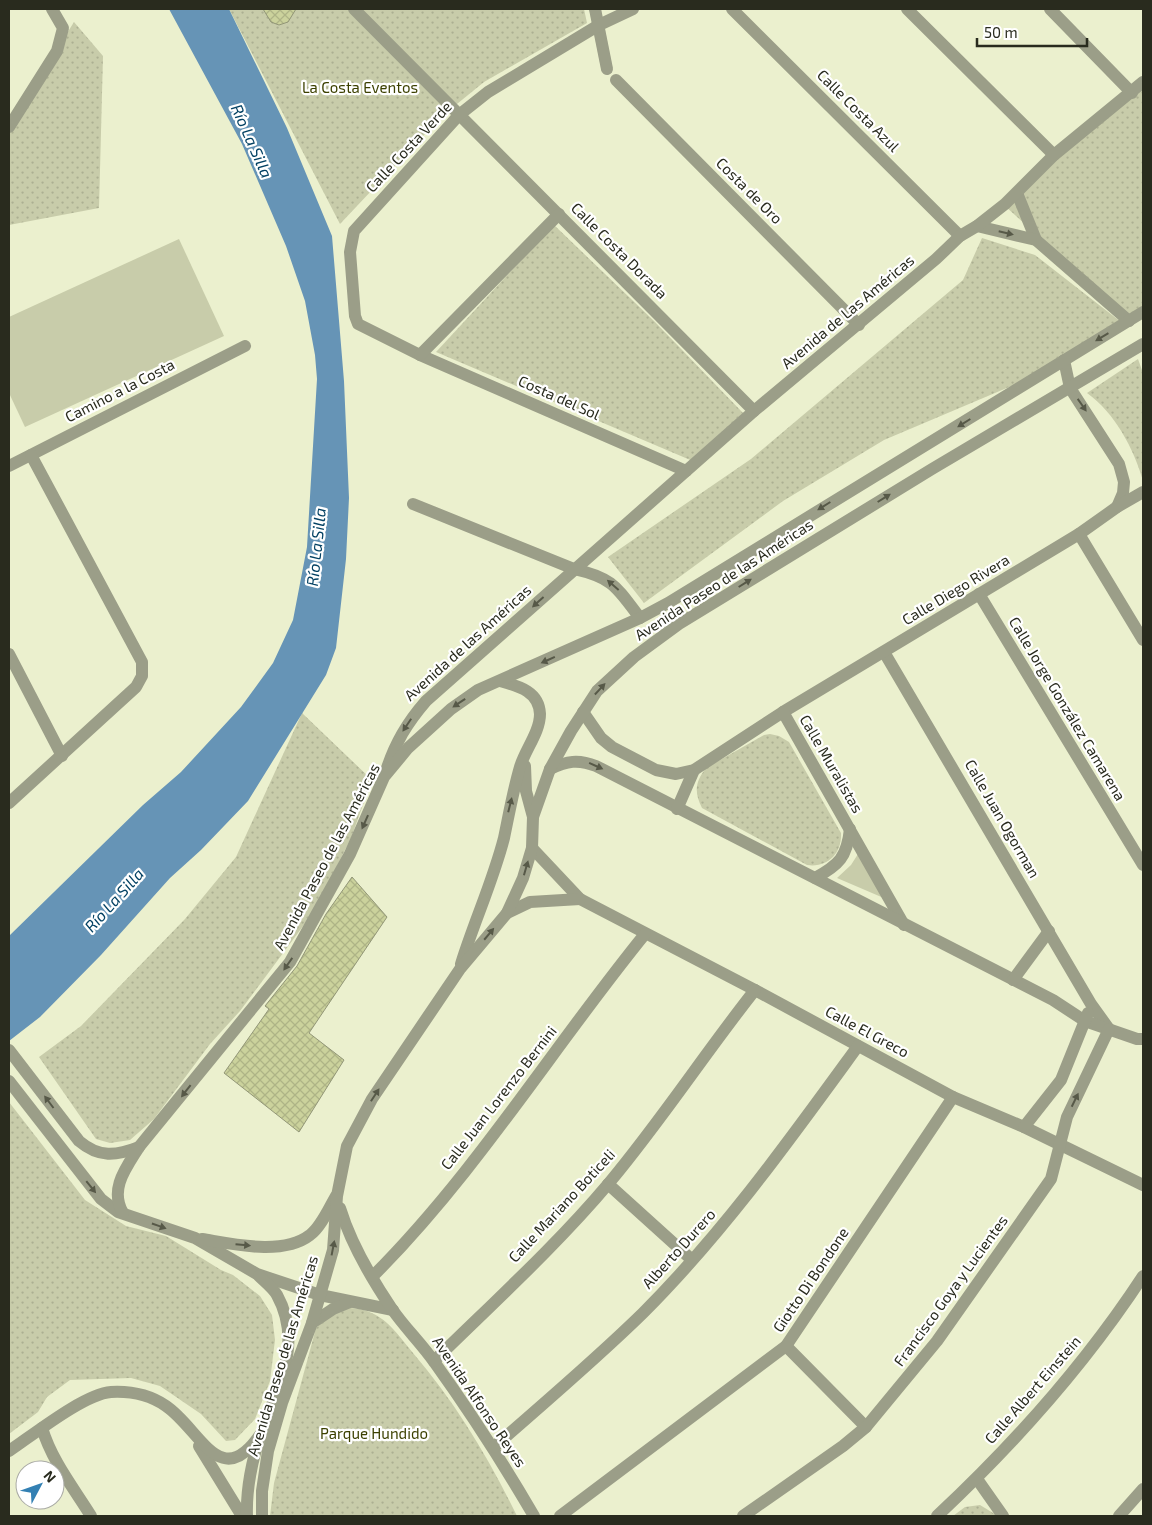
<svg xmlns="http://www.w3.org/2000/svg" width="1152" height="1525" font-family="'Exo 2',sans-serif">
<style>
.grass{fill:#c8ccaa}
.park{fill:url(#park-dots)}
.water{fill:#6694b6}
.building{fill:url(#building-cross-hatch);stroke:#929677}
.lines{fill:none;stroke-linecap:round;stroke-linejoin:round}
.minor{stroke:#9b9e88;stroke-width:12}
.oneway{fill:#575948}
.labels{text-anchor:middle;stroke-width:4.5;stroke-linejoin:round;paint-order:stroke}
.park-label{font-size:15px;fill:#3c4000;stroke:#fff}
.street-label{font-size:15px;fill:#292b1e;stroke:#fff}
.water-label{font-size:16px;font-style:italic;fill:#034163;stroke:#fff}
</style>
<defs>
<pattern id="park-dots" width="8" height="8" patternUnits="userSpaceOnUse" patternTransform="scale(1.25)"><rect width="8" height="8" fill="#c8ccaa"/><path d="M2 2h.1M6 6h.1" fill="none" stroke="#acaf92" stroke-width="1.8" stroke-linecap="round"/></pattern>
<pattern id="building-cross-hatch" width="8" height="8" patternUnits="userSpaceOnUse" patternTransform="scale(1.25)"><rect width="8" height="8" fill="#cbd29c"/><path d="M0 0l8 8M0 8l8-8" fill="none" stroke="#aeb486"/></pattern>
</defs>
<rect width="100%" height="100%" fill="#ebf0ce"/>
<g class="grass">
<polygon points="179,239 224,336 25,427 9,393 9,317"/>
<polygon points="858,854 886,899 837,878 851,865"/>
</g>
<g class="park">
<polygon points="229,9 584,9 587,23 484,82 441,117 340,224"/>
<polygon points="74,22 103,56 99,208 9,225 9,126"/>
<polygon points="1143,87 1143,314 1132,321 1005,206 1060,156"/>
<polygon points="554,225 654,321 744,414 695,462 436,352"/>
<polygon points="982,238 1035,255 1121,322 1040,374 884,440 783,501 644,603 608,557 751,459 963,280"/>
<path d="M1138,359L1143,373V481C1134,449 1115,413 1087,393Z"/>
<polygon points="302,713 372,780 351,838 315,910 240,1011 210,1044 154,1119 130,1140 110,1143 96,1139 39,1057 81,1026 185,919 236,857"/>
<path d="M770,734L779,736L789,742L841,833C842,853 828,868 807,865L702,808C694,792 695,782 706,768L764,735Z"/>
<polygon points="9,1102 85,1200 126,1226 166,1236 221,1270 233,1275 260,1296 272,1315 275,1340 270,1381 255,1419 235,1440 226,1441 201,1414 160,1386 131,1378 70,1380 47,1397 38,1412 9,1434"/>
<path d="M346,1308C359,1308 368,1310 379,1317C392,1325 403,1341 413,1353C456,1403 488,1457 517,1516H270L274,1483L316,1328L331,1313Z"/>
<polygon points="980,1505 998,1516 953,1516 965,1507"/>
</g>
<polygon class="water" points="169,9 229,9 287,128 332,236 344,381 349,498 346,559 336,648 326,675 248,801 201,850 170,878 101,955 40,1017 9,1041 9,936 143,805 181,772 241,707 273,663 293,620 307,547 317,379 315,355 305,301 286,246 242,144"/>
<g class="building">
<polygon points="263,9 296,9 288,22 279,25 271,22"/>
<polygon points="352,877 387,917 309,1033 344,1060 299,1132 224,1073 269,1009 265,1006 297,966 326,914"/>
</g>
<g class="lines">
<g class="minor">
<polyline points="354,9 754,411"/>
<polyline points="595,9 607,69"/>
<polyline points="633,9 599,25 488,92 459,115 354,231 350,252 355,316 358,324 420,355 686,471"/>
<polyline points="732,9 960,236"/>
<polyline points="907,9 1054,155"/>
<polyline points="1050,9 1132,93"/>
<polyline points="616,80 859,325"/>
<polyline points="9,127 57,51 63,28 52,9"/>
<polyline points="1017,193 1036,240"/>
<polyline points="977,226 1036,240 1129,321"/>
<polyline points="420,355 559,214"/>
<polyline points="1064,360 1070,388 1119,464 1124,482 1123,493 1117,507"/>
<polyline points="9,466 245,346"/>
<path d="M413,504L574,569C614,578 617,588 640,618"/>
<polyline points="1079,534 1143,640"/>
<polyline points="979,594 1143,865"/>
<polyline points="884,652 1091,1004 1109,1029"/>
<polyline points="9,654 62,756"/>
<polyline points="583,712 601,738 612,747 656,770 676,774 694,770 783,712 1079,534 1117,507 1143,492"/>
<polyline points="783,712 904,925"/>
<polyline points="525,766 526,791 533,817"/>
<path d="M550,769C567,761 578,759 596,766L1053,1000L1085,1021L1137,1039H1143"/>
<path d="M386,771C395,743 407,723 426,701L754,411L936,259L960,236L977,226L1005,204L1054,155L1143,82"/>
<polyline points="9,803 136,687 142,676 142,662 31,455"/>
<polyline points="677,809 694,770"/>
<polyline points="532,848 580,899 755,990 953,1097 1024,1127 1143,1185"/>
<path d="M815,878C839,865 847,857 850,829"/>
<polyline points="507,913 530,902 580,899"/>
<path d="M461,964C474,922 493,881 504,838C509,814 513,791 520,767C525,750 540,732 540,714C539,691 518,686 500,681"/>
<polyline points="1013,980 1049,931"/>
<path d="M9,1050L79,1141C99,1158 116,1156 139,1147"/>
<polyline points="9,1081 101,1199 118,1212 195,1238 257,1274 320,1295 393,1310"/>
<polyline points="1024,1127 1061,1080 1088,1013"/>
<polyline points="608,1184 691,1259"/>
<path d="M340,1208C351,1244 371,1278 392,1309C405,1328 422,1344 435,1363C471,1413 503,1463 534,1516"/>
<path d="M123,1213C109,1189 126,1168 139,1147L290,962L350,854L384,777L408,748L451,709L478,690L640,618L668,603L1143,312"/>
<path d="M202,1239C233,1244 283,1256 310,1235C321,1227 329,1208 336,1196"/>
<path d="M373,1276C476,1173 553,1047 645,934"/>
<polyline points="312,1323 333,1309 350,1302"/>
<polyline points="786,1346 866,1427"/>
<path d="M434,1361C493,1303 556,1246 609,1183C661,1121 705,1053 755,990"/>
<path d="M42,1428C52,1461 73,1487 91,1516"/>
<polyline points="199,1446 242,1516"/>
<path d="M494,1447C544,1403 595,1360 643,1313C724,1232 791,1138 858,1046"/>
<path d="M9,1451C33,1435 84,1394 111,1392C130,1391 150,1395 166,1406C200,1429 220,1493 260,1435"/>
<polyline points="977,1479 1003,1516"/>
<path d="M247,1516C246,1490 252,1459 261,1434C277,1388 304,1344 277,1295C273,1288 265,1282 259,1276"/>
<polyline points="262,1516 262,1491 268,1451 282,1403 312,1323 333,1250 337,1196 347,1146 372,1099 460,969 507,913 523,878 532,848 533,817 550,769 571,731 597,691 634,657 679,624 932,469 1143,344"/>
<polyline points="560,1516 786,1346 953,1097"/>
<polyline points="743,1516 843,1446 866,1427 937,1341 1051,1179 1067,1117 1109,1029"/>
<path d="M937,1516C1014,1444 1086,1363 1143,1276"/>
<polyline points="1119,1516 1143,1489"/>
</g>
</g>
<defs><path id="oneway-solid" d="M-6-.8H1V-3.2L6.5 0L1 3.2V.8H-6Z" transform="scale(1.25)"/></defs>
<g class="oneway">
<use href="#oneway-solid" transform="translate(1006 233) rotate(13)"/>
<use href="#oneway-solid" transform="translate(1102 337) rotate(149)"/>
<use href="#oneway-solid" transform="translate(1082 405) rotate(55)"/>
<use href="#oneway-solid" transform="translate(964 423) rotate(148)"/>
<use href="#oneway-solid" transform="translate(884 498) rotate(-32)"/>
<use href="#oneway-solid" transform="translate(824 506) rotate(148)"/>
<use href="#oneway-solid" transform="translate(745 583) rotate(-32)"/>
<use href="#oneway-solid" transform="translate(613 585) rotate(-139)"/>
<use href="#oneway-solid" transform="translate(538 602) rotate(138)"/>
<use href="#oneway-solid" transform="translate(548 660) rotate(156)"/>
<use href="#oneway-solid" transform="translate(600 689) rotate(-47)"/>
<use href="#oneway-solid" transform="translate(459 703) rotate(146)"/>
<use href="#oneway-solid" transform="translate(407 725) rotate(124)"/>
<use href="#oneway-solid" transform="translate(596 766) rotate(24)"/>
<use href="#oneway-solid" transform="translate(510 805) rotate(-76)"/>
<use href="#oneway-solid" transform="translate(365 822) rotate(114)"/>
<use href="#oneway-solid" transform="translate(526 868) rotate(-74)"/>
<use href="#oneway-solid" transform="translate(489 934) rotate(-50)"/>
<use href="#oneway-solid" transform="translate(288 964) rotate(125)"/>
<use href="#oneway-solid" transform="translate(186 1091) rotate(128)"/>
<use href="#oneway-solid" transform="translate(375 1095) rotate(-57)"/>
<use href="#oneway-solid" transform="translate(1075 1100) rotate(-64)"/>
<use href="#oneway-solid" transform="translate(49 1102) rotate(-127)"/>
<use href="#oneway-solid" transform="translate(91 1187) rotate(51)"/>
<use href="#oneway-solid" transform="translate(159 1226) rotate(19)"/>
<use href="#oneway-solid" transform="translate(243 1245) rotate(5)"/>
<use href="#oneway-solid" transform="translate(333 1248) rotate(-79)"/>
</g>
<g class="labels">
<g class="park-label">
<text x="360" y="93">La Costa Eventos</text>
<text x="374" y="1439">Parque Hundido</text>
</g>
<g class="street-label">
<text transform="translate(858 111) rotate(45)" y="5">Calle Costa Azul</text>
<text transform="translate(409 147) rotate(-47)" y="5">Calle Costa Verde</text>
<text transform="translate(749 191) rotate(45)" y="5">Costa de Oro</text>
<text transform="translate(619 251) rotate(45)" y="5">Calle Costa Dorada</text>
<text transform="translate(848 312) rotate(-40)" y="5">Avenida de Las Américas</text>
<text transform="translate(120 391) rotate(-27)" y="5">Camino a la Costa</text>
<text transform="translate(559 398) rotate(24)" y="5">Costa del Sol</text>
<text transform="translate(724 580) rotate(-33)" y="5">Avenida Paseo de las Américas</text>
<text transform="translate(956 590) rotate(-31)" y="5">Calle Diego Rivera</text>
<text transform="translate(468 643) rotate(-42)" y="5">Avenida de las Américas</text>
<text transform="translate(1067 709) rotate(59)" y="5">Calle Jorge González Camarena</text>
<text transform="translate(831 764) rotate(60)" y="5">Calle Muralistas</text>
<text transform="translate(1002 819) rotate(60)" y="5">Calle Juan Ogorman</text>
<text transform="translate(327 857) rotate(-62)" y="5">Avenida Paseo de las Américas</text>
<text transform="translate(867 1032) rotate(28)" y="5">Calle El Greco</text>
<text transform="translate(499 1098) rotate(-52)" y="5">Calle Juan Lorenzo Bernini</text>
<text transform="translate(562 1206) rotate(-47)" y="5">Calle Mariano Boticeli</text>
<text transform="translate(679 1249) rotate(-48)" y="5">Alberto Durero</text>
<text transform="translate(811 1280) rotate(-56)" y="5">Giotto Di Bondone</text>
<text transform="translate(951 1291) rotate(-54)" y="5">Francisco Goya y Lucientes</text>
<text transform="translate(283 1356) rotate(-73)" y="5">Avenida Paseo de las Américas</text>
<text transform="translate(1033 1390) rotate(-49)" y="5">Calle Albert Einstein</text>
<text transform="translate(479 1402) rotate(56)" y="5">Avenida Alfonso Reyes</text>
</g>
<g class="water-label">
<text transform="translate(252 141) rotate(66)" y="6">Río La Silla</text>
<text transform="translate(316 547) rotate(-84)" y="6">Río La Silla</text>
<text transform="translate(114 900) rotate(-48)" y="6">Río La Silla</text>
</g>
</g>
<rect width="1152" height="1525" fill="none" stroke="#292b1e" stroke-width="20"/>
<g transform="translate(40 1485) rotate(49)"><circle r="24" fill="#ffffff" stroke="#a9aaa5"/>
<path d="M0-4L9 19L0 12L-9 19Z" fill="#3380b3"/>
<text y="-8" font-size="14" font-weight="bold" text-anchor="middle" fill="#292b1e">N</text>
</g>
<path d="M977 38v8h110v-8" fill="none" stroke="#292b1e" stroke-width="2.5"/>
<text x="984" y="38" font-size="15" fill="#292b1e" stroke="#ffffff" stroke-width="4" paint-order="stroke">50 m</text>
</svg>
